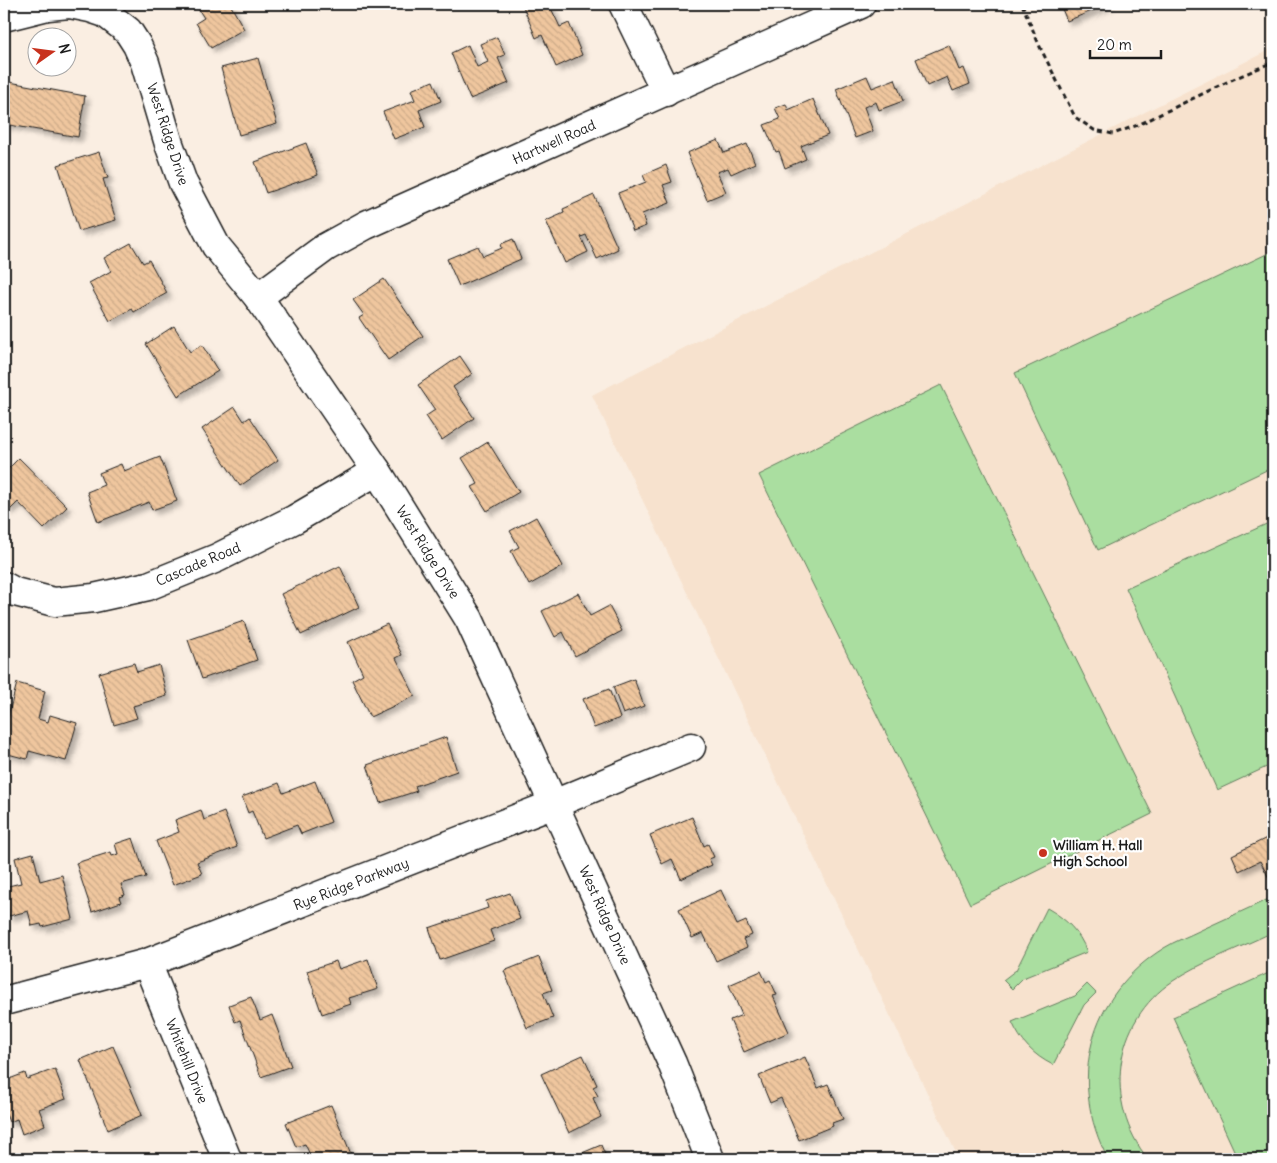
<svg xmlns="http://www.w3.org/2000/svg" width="1277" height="1163" font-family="Delius,sans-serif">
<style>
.built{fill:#f7e2ce}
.garden{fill:#aadea0;stroke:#637d5e}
.building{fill:url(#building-back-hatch);stroke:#1c1c1c;filter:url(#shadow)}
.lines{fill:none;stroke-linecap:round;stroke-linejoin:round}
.street-casing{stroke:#1c1c1c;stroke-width:31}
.path{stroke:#1c1c1c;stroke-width:3;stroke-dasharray:5 4;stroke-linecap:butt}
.street{stroke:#fff;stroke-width:28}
.poi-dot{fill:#c8321e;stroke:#fff;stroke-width:2}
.labels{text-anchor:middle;stroke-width:4.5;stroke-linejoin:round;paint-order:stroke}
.street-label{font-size:14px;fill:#1c1c1c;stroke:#fff}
.poi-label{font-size:14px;font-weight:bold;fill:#1c1c1c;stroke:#fff;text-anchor:start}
</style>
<defs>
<pattern id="building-back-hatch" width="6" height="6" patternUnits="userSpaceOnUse" patternTransform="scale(1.25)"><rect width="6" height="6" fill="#efc69e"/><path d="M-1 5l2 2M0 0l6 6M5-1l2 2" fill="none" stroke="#ca8"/></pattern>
<filter id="shadow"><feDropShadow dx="4.5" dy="4.5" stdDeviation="2.5" flood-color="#0004"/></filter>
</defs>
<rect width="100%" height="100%" fill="#faeee2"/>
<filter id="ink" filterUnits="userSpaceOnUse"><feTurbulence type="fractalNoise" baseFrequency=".02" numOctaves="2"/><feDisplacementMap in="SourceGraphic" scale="10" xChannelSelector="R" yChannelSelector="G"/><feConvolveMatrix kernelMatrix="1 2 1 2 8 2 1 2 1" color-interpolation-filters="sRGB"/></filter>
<g filter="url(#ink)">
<polygon class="built" points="1273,48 1273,1159 959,1159 592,395 1153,108"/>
<g class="garden">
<polygon points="1273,251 1273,467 1098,550 1015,373"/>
<polygon points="941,385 1152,814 970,904 759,475"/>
<polygon points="1273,521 1273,764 1217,790 1126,588"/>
<path d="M1273,897V932C1242,947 1201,962 1173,981C1113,1021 1103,1103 1148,1159H1108C1067,1082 1088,995 1164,948C1175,941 1189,936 1201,930C1225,919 1249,908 1273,897Z"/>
<path d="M1047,908C1066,919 1079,931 1087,952L1023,978L1012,989L1003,980L1016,970Z"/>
<polygon points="1273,971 1273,1159 1238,1159 1173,1017"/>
<path d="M1087,984L1096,993L1084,1005L1053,1065C1033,1055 1021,1042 1012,1022L1075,996Z"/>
</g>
<g class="building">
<polygon points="195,4 230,4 244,29 211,48 196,23 204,18"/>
<polygon points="522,4 549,4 560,27 569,23 582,55 556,67 542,35 536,38"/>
<polygon points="1060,4 1109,4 1067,21"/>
<polygon points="497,37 505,55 498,58 509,83 470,99 451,53 468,45 477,67 488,62 480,44"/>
<polygon points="949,45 959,70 964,68 970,84 953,91 947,77 927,86 916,59"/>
<polygon points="258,58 277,124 239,135 221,68"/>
<polygon points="867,76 872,88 895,79 903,101 879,110 876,102 864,107 873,131 855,138 836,89"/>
<polygon points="4,81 85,96 78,137 4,124"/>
<polygon points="433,81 441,101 419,110 425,127 394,139 383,112 415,100 411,90"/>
<polygon points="813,99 828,135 801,146 806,159 785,168 779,151 776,152 764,125 780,119 775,108 786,104 788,110"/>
<polygon points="718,140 724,153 747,144 755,163 731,174 728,168 717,172 726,192 707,200 687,153"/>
<polygon points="306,143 318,175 266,193 255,162"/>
<polygon points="99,152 108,178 103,179 116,220 79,231 58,165"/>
<polygon points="666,165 672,182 663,185 670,203 642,214 646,226 633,231 618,193 646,182 643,175"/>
<polygon points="594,195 618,249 597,259 586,235 581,237 588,252 565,263 546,221 564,213 563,209"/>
<polygon points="513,239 521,259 459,286 447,259 478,246 483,256 502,248 501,244"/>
<polygon points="131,243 143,263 149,260 167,293 134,312 132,309 110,321 89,283 111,271 104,258"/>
<polygon points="384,279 423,336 388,360 359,318 364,315 353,300"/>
<polygon points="174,326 190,352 202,345 218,371 178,396 146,344"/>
<polygon points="460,356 472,374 453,387 474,418 442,440 426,416 435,410 418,385"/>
<polygon points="235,407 244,421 250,417 278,460 240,486 202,429"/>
<polygon points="488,442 519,492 487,511 472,487 478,484 462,458"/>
<polygon points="160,457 177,501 152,510 149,502 98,522 87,492 104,485 99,473 121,464 124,471"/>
<polygon points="19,458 67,507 44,529 18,502 10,510 4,503 4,473"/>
<polygon points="536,517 563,566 529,585 511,551 519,547 510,531"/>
<polygon points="340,566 359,607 301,635 281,594"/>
<polygon points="578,593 590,616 609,606 622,631 575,656 563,632 555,637 542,611"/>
<polygon points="244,621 257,660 202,679 188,640"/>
<polygon points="387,624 402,655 396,658 415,696 370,717 352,680 363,674 348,642"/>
<polygon points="134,663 137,672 159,665 167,696 133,706 137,718 114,725 99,673"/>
<polygon points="634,679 644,706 623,714 613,687"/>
<polygon points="17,683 45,691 38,719 48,722 50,715 77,723 66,761 29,751 27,759 4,753 4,731"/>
<polygon points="609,689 620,718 594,728 583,699"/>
<polygon points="446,737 457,771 415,786 417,791 380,803 367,765"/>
<polygon points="315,781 331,822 301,834 297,825 263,838 252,811 248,813 242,797 279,783 283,793"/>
<polygon points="201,810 204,820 224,812 237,847 197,862 202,874 173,885 156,841 179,832 175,820"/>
<polygon points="692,817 704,846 708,844 714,857 709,859 712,865 681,879 672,859 662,864 650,835"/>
<polygon points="1273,835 1273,879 1270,880 1260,861 1239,871 1232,855"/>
<polygon points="133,838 146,877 121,884 125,895 119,897 121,902 92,912 76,863 111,852 112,856 118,854 115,844"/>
<polygon points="33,853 40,881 62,875 73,919 42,927 41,924 32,926 28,911 9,916 4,887 21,883 15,858"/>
<polygon points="721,890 737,925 746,921 752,935 743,939 747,947 716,961 703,933 692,938 679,909"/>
<polygon points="510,893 520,919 490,930 494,941 440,960 429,928 488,908 486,901"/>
<polygon points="539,957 552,990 543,993 553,1018 527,1028 504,971"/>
<polygon points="368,959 378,989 349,998 351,1004 322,1014 307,971 336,961 339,969"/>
<polygon points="761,971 766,982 770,980 777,995 773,996 789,1032 744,1052 730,1020 742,1015 729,985"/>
<polygon points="251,997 260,1020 272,1015 291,1066 261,1077 240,1020 235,1022 229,1005"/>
<polygon points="113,1046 142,1115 108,1130 80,1060"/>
<polygon points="583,1055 597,1085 593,1087 598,1096 593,1098 601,1117 569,1133 541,1074"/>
<polygon points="805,1057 818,1088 828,1084 843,1119 832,1123 833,1126 799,1140 781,1098 770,1103 759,1076"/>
<polygon points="55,1069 66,1099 39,1109 45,1125 22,1134 17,1119 9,1122 4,1109 4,1103 9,1100 4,1085 4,1081 25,1073 27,1079"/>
<polygon points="331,1105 353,1159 312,1159 305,1144 296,1147 286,1123"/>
<polygon points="601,1145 607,1159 568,1159"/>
<polygon points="856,1154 858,1159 840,1159"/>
</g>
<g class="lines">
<g class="street-casing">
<g id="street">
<polyline points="70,4 90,8 105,13 128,31 137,45 145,63 169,144 183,183 216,246 258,297 377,471 469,619 672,1063 710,1159"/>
<polyline points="623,4 666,92"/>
<polyline points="4,17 48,6 69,4"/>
<polyline points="258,297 326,247 366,225 861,4"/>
<polyline points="4,586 15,592 54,602 94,598 148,586 217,558 295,519 377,471"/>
<polyline points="147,963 227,1159"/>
<polyline points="4,1001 147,963 554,804 691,747"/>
</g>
</g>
<polyline class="path" points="1022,4 1040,47 1075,117 1094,130 1113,134 1138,125 1229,81 1273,62"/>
<use href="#street" class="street"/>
</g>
</g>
<circle class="poi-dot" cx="1043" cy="853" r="5"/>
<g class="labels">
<g class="street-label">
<text transform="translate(168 134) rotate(72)" y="5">West Ridge Drive</text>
<text transform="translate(554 142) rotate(-24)" y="5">Hartwell Road</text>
<text transform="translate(428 552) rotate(58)" y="5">West Ridge Drive</text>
<text transform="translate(198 564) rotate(-23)" y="5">Cascade Road</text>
<text transform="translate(351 884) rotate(-21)" y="5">Rye Ridge Parkway</text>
<text transform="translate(605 915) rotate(66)" y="5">West Ridge Drive</text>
<text transform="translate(187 1061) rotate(68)" y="5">Whitehill Drive</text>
</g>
<g class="poi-label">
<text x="1053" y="850">William H. Hall<tspan x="1053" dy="16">High School</tspan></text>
</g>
</g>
<rect width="1277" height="1163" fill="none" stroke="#fff" stroke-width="20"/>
<rect x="10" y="10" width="1257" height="1143" fill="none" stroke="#1c1c1c" stroke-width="2" filter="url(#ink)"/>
<g transform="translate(52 52) rotate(76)"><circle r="24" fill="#ffffff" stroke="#a4a4a4"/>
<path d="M0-4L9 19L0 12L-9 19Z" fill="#c8321e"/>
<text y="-8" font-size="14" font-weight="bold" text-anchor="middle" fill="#1c1c1c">N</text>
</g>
<path d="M1090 50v8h71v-8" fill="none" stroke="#1c1c1c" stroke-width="2.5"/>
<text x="1097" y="50" font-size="15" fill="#1c1c1c" stroke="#ffffff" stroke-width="4" paint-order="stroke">20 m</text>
</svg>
